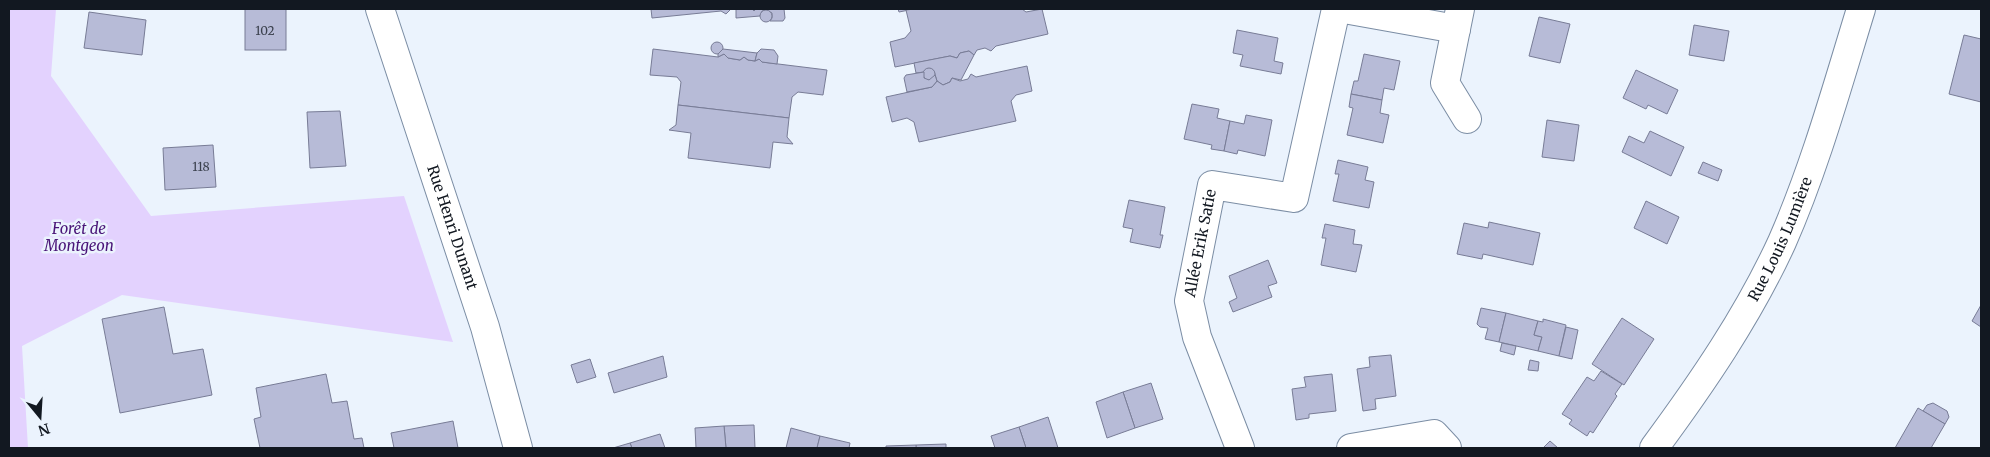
<svg xmlns="http://www.w3.org/2000/svg" width="1990" height="457" font-family="Merriweather,serif">
<style>
.green{fill:#e3d2fe}
.building{fill:#b7bbd7;stroke:#787c96}
.lines{fill:none;stroke-linecap:round;stroke-linejoin:round}
.minor-casing{stroke:#7b8da4;stroke-width:30}
.tertiary-casing{stroke:#7b8da4;stroke-width:30}
.secondary-casing{stroke:#7b8da4;stroke-width:30}
.minor{stroke:#fff;stroke-width:28}
.tertiary{stroke:#fff;stroke-width:28}
.secondary{stroke:#fff;stroke-width:28}
.labels{text-anchor:middle;stroke-width:5;stroke-linejoin:round;paint-order:stroke}
.number-label{font-size:12px;fill:#3b414e}
.street-label{font-size:15px;fill:#121821;stroke:#ebf3fd}
.park-label{font-size:15px;font-style:italic;fill:#491578;stroke:#ebf3fd}
</style>
<rect width="100%" height="100%" fill="#ebf3fd"/>
<polygon class="green" points="9,9 56,9 51,76 151,216 404,196 453,342 122,295 22,346 28,448 9,448"/>
<g class="building">
<rect x="245" y="9" width="41" height="41"/>
<polygon points="651,9 740,9 731,9 726,14 721,11 652,18"/>
<polygon points="736,9 752,9 754,11 756,9 764,9 765,10 762,11 760,16 736,18"/>
<polygon points="764,9 784,9 785,18 783,21 770,21 772,18 772,13"/>
<polygon points="898,9 914,9 899,12"/>
<polygon points="914,9 1022,9 1026,12 1042,9 1048,34 996,46 991,51 985,48 977,50 974,55 969,51 960,53 957,58 950,56 895,67 890,42 905,38 911,31 906,10"/>
<circle cx="766" cy="16" r="6"/>
<polygon points="89,12 146,20 142,55 84,48"/>
<polygon points="1539,17 1570,24 1560,63 1529,56"/>
<polygon points="1694,25 1729,31 1724,61 1689,55"/>
<polygon points="1237,30 1278,38 1274,61 1283,63 1281,74 1240,66 1243,55 1233,53"/>
<polygon points="1964,35 1981,39 1981,102 1949,94"/>
<circle cx="717" cy="48" r="6"/>
<polygon points="653,49 718,57 724,54 728,58 740,60 744,57 748,60 755,61 759,59 762,62 827,70 823,95 798,92 792,97 789,118 678,105 681,82 677,77 650,75"/>
<polygon points="723,49 757,53 755,61 748,60 744,57 740,60 728,58 724,54 718,57 718,54"/>
<polygon points="761,49 774,50 778,56 777,64 762,62 759,59 755,61 757,53"/>
<polygon points="969,51 974,55 961,80 952,78 950,82 943,85 937,81 934,71 931,69 927,69 924,72 916,73 914,63 950,56 957,58 960,53"/>
<polygon points="1364,54 1400,61 1394,90 1384,88 1382,100 1351,94 1354,81 1358,81"/>
<polygon points="1027,66 1032,91 1016,95 1011,101 1016,121 919,142 914,122 907,118 892,122 886,97 932,87 937,81 943,85 950,82 952,78 960,81 968,79 971,74 976,77"/>
<circle cx="929" cy="74" r="6"/>
<polygon points="1636,70 1678,90 1667,114 1648,105 1646,109 1623,98"/>
<polygon points="924,72 924,78 929,80 935,75 937,81 932,87 907,92 904,78 906,75"/>
<polygon points="1351,94 1382,100 1380,113 1389,115 1383,143 1347,135 1353,108 1349,107"/>
<polygon points="1192,104 1219,109 1217,118 1230,121 1224,151 1211,149 1212,145 1184,139"/>
<polygon points="678,105 789,118 787,137 793,144 773,142 770,168 688,158 691,133 669,130 676,125"/>
<polygon points="340,111 346,166 310,168 307,112"/>
<polygon points="1246,115 1272,120 1265,156 1238,150 1237,154 1224,151 1230,121 1244,124"/>
<polygon points="1547,120 1579,125 1574,161 1542,157"/>
<polygon points="1650,131 1684,147 1671,176 1622,152 1629,136 1644,143"/>
<polygon points="213,145 216,187 165,190 163,148"/>
<polygon points="1338,160 1368,167 1365,180 1374,182 1369,208 1333,201 1339,174 1335,174"/>
<polygon points="1703,162 1722,170 1718,181 1698,173"/>
<polygon points="1129,200 1165,207 1160,235 1163,235 1160,248 1130,242 1133,229 1123,227"/>
<polygon points="1646,201 1679,217 1667,244 1634,228"/>
<polygon points="1489,222 1540,233 1533,265 1483,254 1482,259 1457,254 1464,223 1488,228"/>
<polygon points="1325,224 1355,230 1353,244 1362,245 1356,272 1321,265 1326,238 1322,238"/>
<polygon points="1268,260 1277,283 1268,286 1272,297 1233,312 1229,302 1237,298 1229,276"/>
<polygon points="1981,305 1981,327 1972,321"/>
<polygon points="164,307 173,354 203,349 212,395 120,413 102,319"/>
<polygon points="1481,308 1506,313 1499,342 1485,339 1488,328 1480,327 1477,324"/>
<polygon points="1506,313 1538,321 1534,335 1542,337 1538,351 1499,342"/>
<polygon points="1622,318 1654,339 1624,385 1592,364"/>
<polygon points="1543,319 1566,325 1559,356 1538,351 1542,337 1534,335 1538,321 1543,322"/>
<polygon points="1566,327 1578,330 1572,359 1559,356"/>
<polygon points="1502,343 1516,346 1514,355 1500,351"/>
<polygon points="1391,355 1396,396 1375,399 1376,409 1363,411 1357,369 1370,367 1369,357"/>
<polygon points="663,356 667,377 614,393 608,373"/>
<polygon points="590,359 596,377 577,383 571,365"/>
<polygon points="1530,360 1539,362 1538,371 1528,370"/>
<polygon points="1601,371 1622,384 1615,394 1617,396 1593,433 1590,431 1587,436 1569,424 1572,420 1562,414 1587,377 1594,381"/>
<polygon points="326,374 332,403 347,401 354,439 362,438 364,448 260,448 254,419 261,417 256,388"/>
<polygon points="1332,374 1336,411 1309,414 1309,418 1296,420 1292,389 1306,387 1304,377"/>
<polygon points="1151,383 1163,419 1135,428 1123,392"/>
<polygon points="1123,392 1135,428 1107,438 1096,402"/>
<polygon points="1933,403 1947,411 1949,417 1945,424 1923,411 1927,405"/>
<polygon points="1918,408 1945,424 1931,448 1895,448"/>
<polygon points="1048,417 1058,448 1026,448 1019,427"/>
<polygon points="453,421 458,448 394,448 391,433"/>
<polygon points="754,425 755,448 726,448 724,426"/>
<polygon points="724,426 726,448 696,448 695,428"/>
<polygon points="1019,427 1026,448 995,448 991,436"/>
<polygon points="791,428 820,436 817,448 786,448"/>
<polygon points="660,434 665,448 632,448 630,443"/>
<polygon points="820,436 850,443 849,448 817,448"/>
<polygon points="1550,441 1558,448 1543,448"/>
<polygon points="630,443 632,448 613,448"/>
<polygon points="946,444 946,448 916,448 916,445"/>
<polygon points="916,445 916,448 886,448 886,446"/>
</g>
<g class="lines">
<g class="minor-casing">
<g id="minor">
<polyline points="1344,9 1456,29"/>
<polyline points="1460,9 1445,83 1467,119"/>
<path id="s1" d="M1240,448L1197,337L1189,301L1212,185L1294,198L1336,9"/>
<polyline points="1351,448 1434,434 1447,448"/>
</g>
</g>
<g class="tertiary-casing">
<g id="tertiary">
<path id="s2" d="M380,9L485,327L518,448"/>
</g>
</g>
<g class="secondary-casing">
<g id="secondary">
<path id="s3" d="M1654,448C1702,383 1748,316 1782,242C1815,167 1837,87 1861,9"/>
</g>
</g>
<use href="#minor" class="minor"/>
<use href="#tertiary" class="tertiary"/>
<use href="#secondary" class="secondary"/>
</g>
<g class="labels">
<g class="number-label">
<text x="265" y="35">102</text>
<text x="201" y="171">118</text>
</g>
<g class="street-label">
<text dy="5" stroke="none"><textPath href="#s2" startOffset="230">Rue Henri Dunant</textPath></text>
<text dy="5" stroke="none"><textPath href="#s3" startOffset="245">Rue Louis Lumière</textPath></text>
<text dy="5" stroke="none"><textPath href="#s1" startOffset="215">Allée Erik Satie</textPath></text>
</g>
<g class="park-label">
<text x="79" y="234">Forêt de<tspan x="79" dy="17">Montgeon</tspan></text>
</g>
</g>
<rect width="1990" height="457" fill="none" stroke="#121821" stroke-width="20"/>
<g transform="translate(40 417) rotate(162)" stroke="#ebf3fd" stroke-width="4" paint-order="stroke">
<path d="M0-4L9 19L0 12L-9 19Z" fill="#121821"/>
<text y="-8" font-size="14" font-weight="bold" text-anchor="middle" fill="#121821">N</text>
</g>
</svg>
